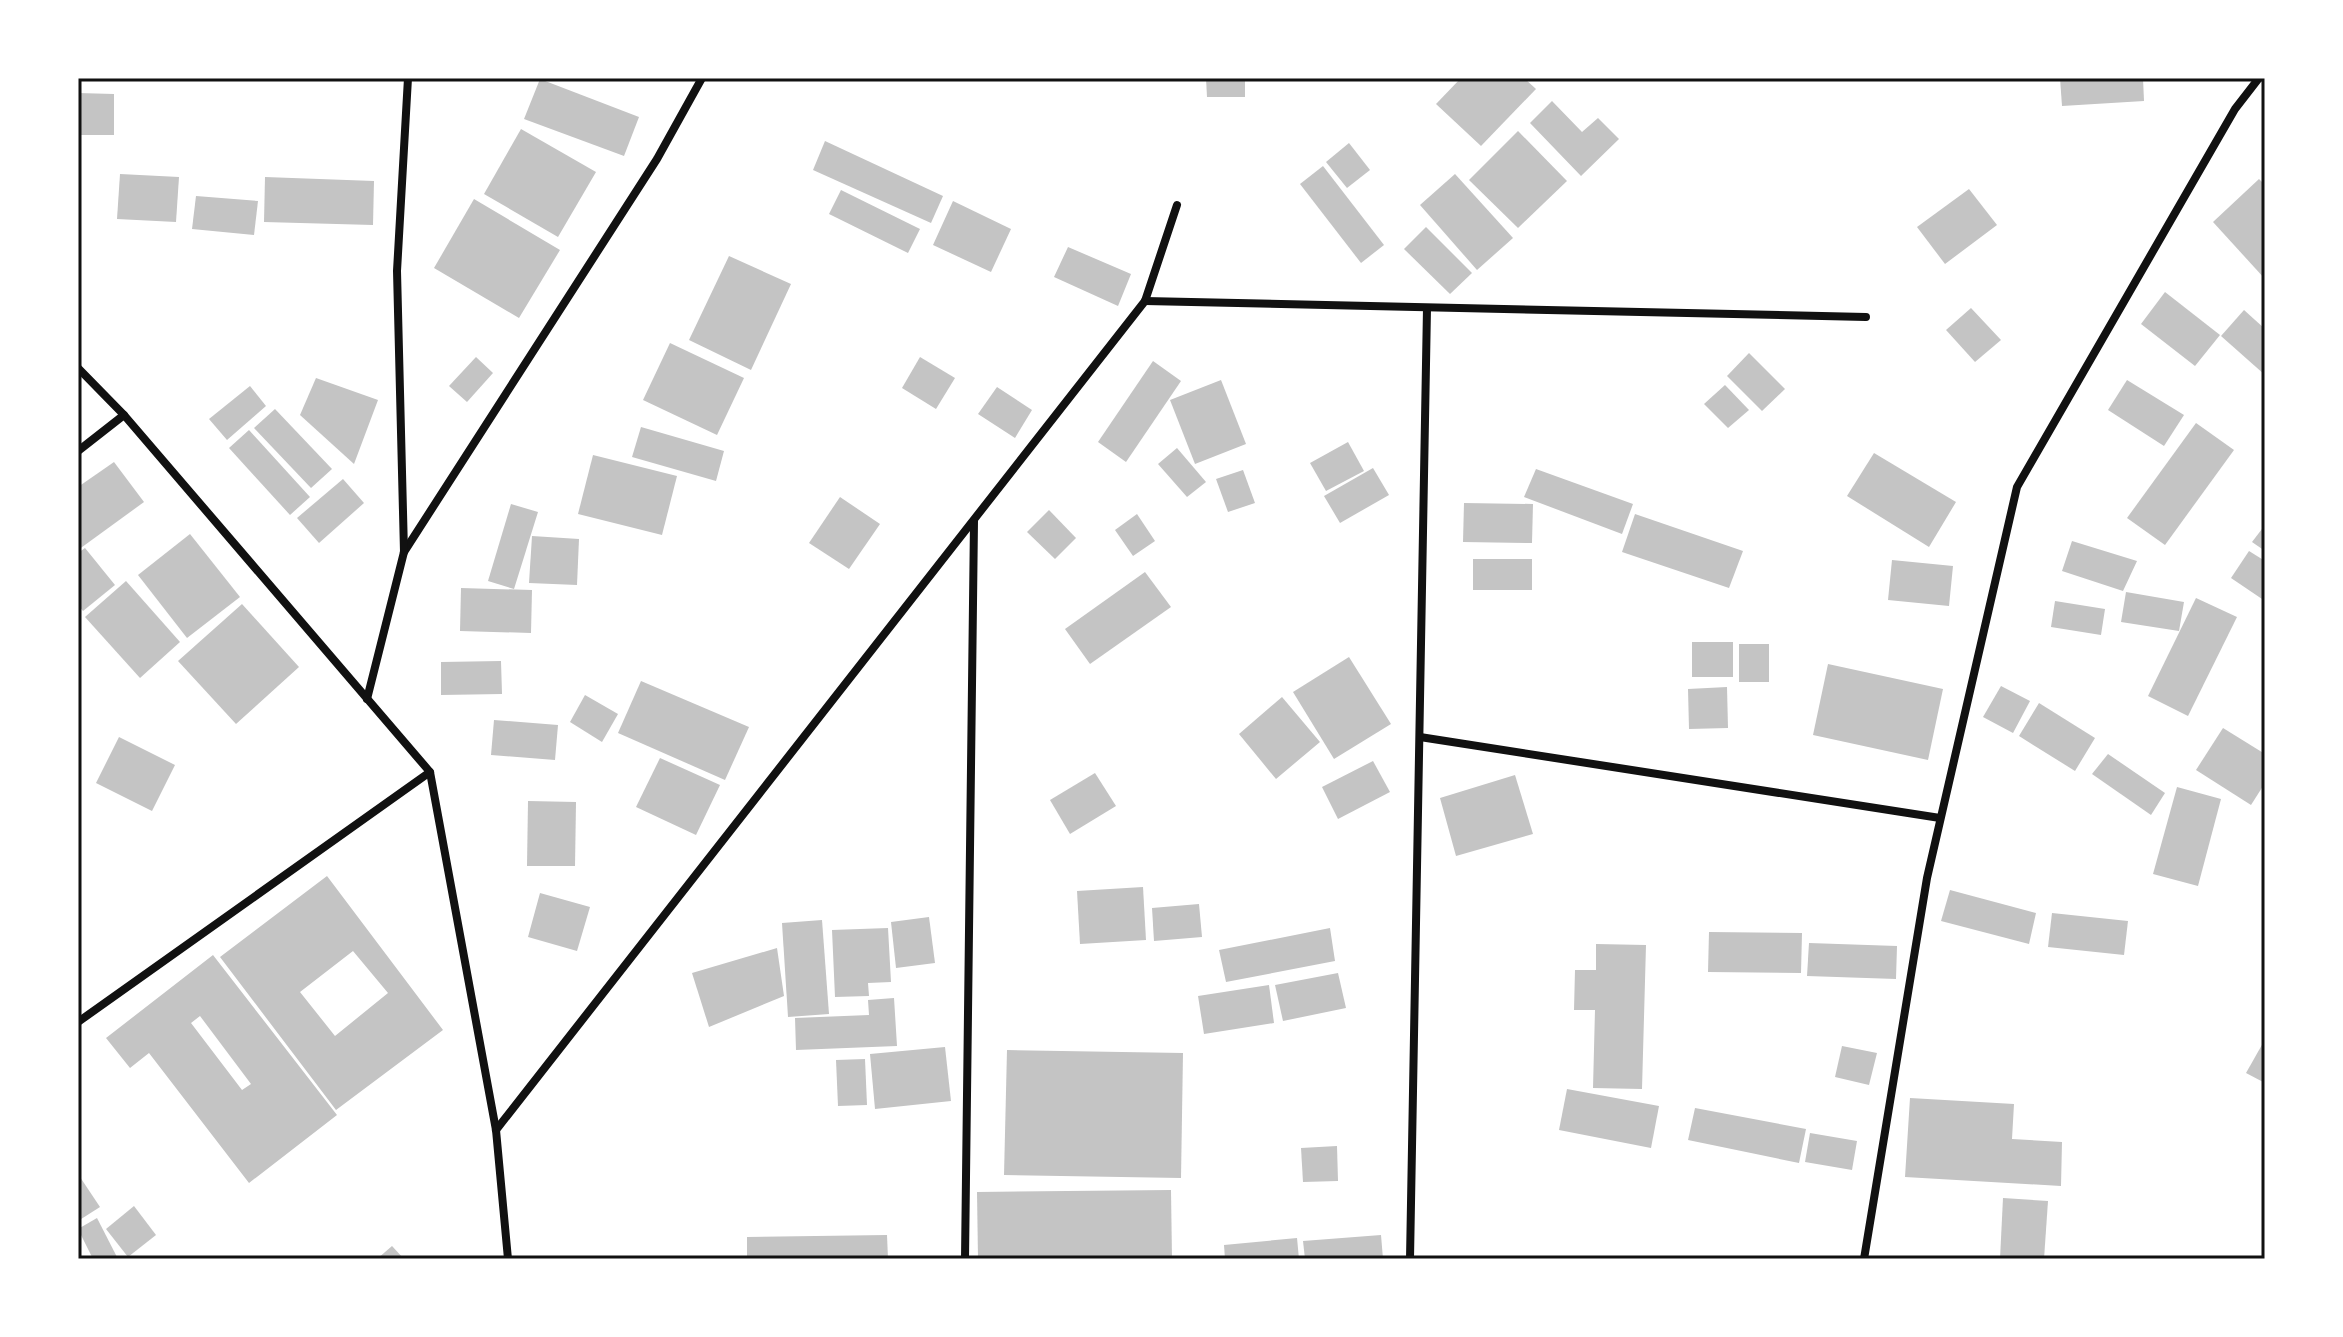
<svg xmlns="http://www.w3.org/2000/svg" width="2343" height="1337" font-family="'Exo 2',sans-serif">
<style>
.building{fill:#c4c4c4;fill-rule:evenodd}
.lines{fill:none;stroke-linecap:round;stroke-linejoin:round}
.minor{stroke:#111;stroke-width:8}
.neatline{fill:none;stroke:#111;stroke-width:3}
</style>
<rect width="100%" height="100%" fill="#fff"/>
<g class="building">
<polygon points="1206,78 1245,78 1245,97 1207,97"/>
<polygon points="1461,78 1524,78 1536,89 1481,146 1436,104"/>
<polygon points="2060,78 2143,78 2144,101 2062,106"/>
<polygon points="540,79 639,117 624,156 524,119"/>
<polygon points="78,93 114,94 114,135 78,135"/>
<polygon points="1552,101 1582,132 1598,118 1619,139 1581,176 1530,123"/>
<polygon points="521,129 596,172 558,237 484,194"/>
<polygon points="1518,131 1567,181 1518,228 1469,180"/>
<polygon points="825,141 943,196 931,223 813,170"/>
<polygon points="1349,143 1370,170 1347,188 1326,162"/>
<polygon points="1323,166 1384,245 1361,263 1300,184"/>
<polygon points="120,174 179,177 176,222 117,219"/>
<polygon points="1455,174 1513,238 1477,270 1420,205"/>
<polygon points="265,177 374,181 373,225 264,222"/>
<polygon points="2259,179 2265,185 2265,279 2213,222"/>
<polygon points="1969,189 1997,225 1945,264 1917,227"/>
<polygon points="841,190 920,229 908,253 829,214"/>
<polygon points="196,196 258,201 254,235 192,229"/>
<polygon points="474,199 560,250 519,318 434,268"/>
<polygon points="953,201 1011,229 991,272 933,245"/>
<polygon points="1426,227 1472,273 1450,294 1404,249"/>
<polygon points="1068,247 1131,274 1118,306 1054,277"/>
<polygon points="729,256 791,284 751,370 689,340"/>
<polygon points="2165,292 2220,335 2195,366 2141,324"/>
<polygon points="1971,308 2001,340 1975,362 1946,330"/>
<polygon points="2244,310 2265,329 2265,375 2221,336"/>
<polygon points="670,343 744,378 717,435 643,400"/>
<polygon points="1749,353 1785,389 1762,411 1727,376"/>
<polygon points="476,357 493,373 467,402 449,386"/>
<polygon points="920,357 955,378 936,409 902,388"/>
<polygon points="1153,361 1181,381 1126,462 1098,442"/>
<polygon points="316,378 378,400 354,464 300,415"/>
<polygon points="1221,380 1246,444 1195,464 1170,400"/>
<polygon points="2127,380 2184,415 2164,446 2108,410"/>
<polygon points="1725,385 1749,410 1728,428 1704,404"/>
<polygon points="250,386 266,406 227,440 209,419"/>
<polygon points="997,387 1032,410 1015,438 978,414"/>
<polygon points="275,409 332,469 311,488 254,428"/>
<polygon points="2196,423 2234,450 2165,545 2127,518"/>
<polygon points="641,427 724,451 716,481 632,457"/>
<polygon points="249,430 310,497 290,515 229,448"/>
<polygon points="1348,442 1364,471 1326,491 1310,463"/>
<polygon points="1177,448 1206,482 1187,497 1158,464"/>
<polygon points="1874,453 1956,502 1929,547 1847,496"/>
<polygon points="593,455 677,476 662,535 578,514"/>
<polygon points="114,462 144,502 78,550 78,487"/>
<polygon points="1373,468 1389,495 1340,523 1324,496"/>
<polygon points="1536,469 1633,504 1622,534 1524,497"/>
<polygon points="1243,470 1255,503 1228,512 1216,479"/>
<polygon points="343,479 364,503 319,543 297,518"/>
<polygon points="840,497 880,524 849,569 809,543"/>
<polygon points="1464,503 1533,504 1532,543 1463,542"/>
<polygon points="511,504 538,512 514,589 488,581"/>
<polygon points="1049,510 1076,538 1055,559 1027,532"/>
<polygon points="1137,514 1155,541 1133,556 1115,530"/>
<polygon points="1635,514 1743,551 1729,588 1622,552"/>
<polygon points="2265,525 2265,551 2252,542"/>
<polygon points="190,534 240,597 187,638 138,575"/>
<polygon points="532,536 579,539 577,585 529,583"/>
<polygon points="2072,541 2137,561 2123,591 2062,571"/>
<polygon points="85,548 115,585 83,611 78,605 78,553"/>
<polygon points="2249,551 2265,561 2265,601 2231,578"/>
<rect x="1473" y="559" width="59" height="31"/>
<polygon points="1892,560 1953,566 1949,606 1888,600"/>
<polygon points="1145,572 1171,607 1090,664 1065,629"/>
<polygon points="126,581 180,642 140,678 85,617"/>
<polygon points="461,588 532,590 531,633 460,631"/>
<polygon points="2126,592 2184,602 2179,631 2121,622"/>
<polygon points="2196,598 2237,617 2188,716 2148,696"/>
<polygon points="2055,601 2105,609 2101,635 2051,627"/>
<polygon points="242,604 299,667 236,724 178,661"/>
<rect x="1692" y="642" width="41" height="35"/>
<rect x="1739" y="644" width="30" height="38"/>
<polygon points="1349,657 1391,724 1334,759 1293,692"/>
<polygon points="501,661 502,694 441,695 441,662"/>
<polygon points="1828,664 1943,689 1928,760 1813,735"/>
<polygon points="641,681 749,727 725,780 618,733"/>
<polygon points="2001,686 2030,701 2013,733 1983,717"/>
<polygon points="1727,687 1728,728 1689,729 1688,689"/>
<polygon points="585,695 618,714 602,742 570,722"/>
<polygon points="1282,697 1320,742 1276,779 1239,734"/>
<polygon points="2039,703 2095,738 2075,771 2019,736"/>
<polygon points="494,720 558,725 555,760 491,755"/>
<polygon points="2223,728 2265,754 2265,783 2251,805 2196,770"/>
<polygon points="119,737 175,765 152,811 96,783"/>
<polygon points="2108,754 2165,793 2151,815 2092,774"/>
<polygon points="660,758 720,785 696,835 636,807"/>
<polygon points="1373,761 1390,792 1338,819 1322,787"/>
<polygon points="1095,773 1116,806 1070,834 1050,800"/>
<polygon points="1515,775 1533,834 1456,856 1440,798"/>
<polygon points="2177,787 2221,799 2198,886 2153,874"/>
<polygon points="528,801 576,802 575,866 527,866"/>
<path d="M327,876L443,1030L336,1110L220,957ZM353,951L388,993L335,1036L300,992Z"/>
<polygon points="1143,887 1146,940 1080,944 1077,891"/>
<polygon points="1950,890 2036,913 2029,944 1941,921"/>
<polygon points="540,893 590,907 577,951 528,937"/>
<polygon points="1199,904 1202,937 1154,941 1152,908"/>
<polygon points="2052,913 2128,921 2124,955 2048,947"/>
<polygon points="929,917 935,963 896,968 891,922"/>
<polygon points="822,920 829,1014 788,1017 782,923"/>
<polygon points="888,928 891,982 868,983 869,996 835,997 832,930"/>
<polygon points="1330,928 1335,961 1226,982 1219,950"/>
<polygon points="1709,932 1802,933 1801,973 1708,972"/>
<polygon points="1809,943 1897,946 1896,979 1807,976"/>
<polygon points="1596,944 1646,945 1642,1089 1593,1088 1595,1010 1574,1010 1575,970 1596,970"/>
<polygon points="777,948 784,996 709,1027 692,973"/>
<path d="M213,955L337,1115L249,1183L149,1053L130,1068L106,1038ZM200,1016L251,1084L242,1090L191,1023Z"/>
<polygon points="1338,973 1346,1008 1283,1021 1275,985"/>
<polygon points="1269,985 1274,1023 1204,1034 1198,996"/>
<polygon points="894,998 897,1046 796,1050 795,1018 869,1015 868,1000"/>
<polygon points="2263,1043 2265,1044 2265,1083 2246,1073"/>
<polygon points="1842,1046 1877,1053 1869,1085 1835,1077"/>
<polygon points="945,1047 951,1101 875,1109 870,1054"/>
<polygon points="1007,1050 1183,1053 1181,1178 1004,1175"/>
<polygon points="865,1059 867,1105 838,1106 836,1060"/>
<polygon points="1567,1089 1659,1106 1651,1148 1559,1130"/>
<polygon points="1910,1098 2014,1104 2012,1139 2062,1142 2061,1186 1905,1177"/>
<polygon points="1695,1108 1806,1129 1799,1163 1688,1140"/>
<polygon points="1810,1133 1857,1141 1852,1170 1805,1162"/>
<polygon points="1337,1146 1338,1181 1303,1182 1301,1148"/>
<polygon points="78,1174 100,1207 78,1221"/>
<polygon points="1171,1190 1172,1259 978,1259 977,1192"/>
<polygon points="2003,1198 2048,1201 2044,1259 2000,1259"/>
<polygon points="134,1206 156,1235 128,1257 106,1229"/>
<polygon points="97,1218 118,1259 93,1259 78,1229"/>
<polygon points="887,1235 888,1259 747,1259 747,1237"/>
<polygon points="1381,1235 1383,1259 1305,1259 1303,1241"/>
<polygon points="1297,1238 1299,1259 1225,1259 1224,1245"/>
<polygon points="392,1246 404,1259 377,1259"/>
</g>
<g class="lines">
<g class="minor">
<polyline points="1145,301 1866,317"/>
<polyline points="78,368 124,415 430,772 496,1130 508,1259"/>
<polyline points="78,451 124,415"/>
<polyline points="404,552 657,159 702,78"/>
<polyline points="367,699 404,552 397,271 408,78"/>
<polyline points="1420,737 1940,818"/>
<polyline points="78,1022 430,772"/>
<polyline points="496,1130 1145,301 1177,205"/>
<polyline points="965,1259 974,521"/>
<polyline points="1410,1259 1427,308"/>
<polyline points="1864,1259 1927,878 2017,487 2235,109 2259,78"/>
</g>
</g>
<rect width="2343" height="1337" fill="none" stroke="#ffffff" stroke-width="160"/>
<rect x="80" y="80" width="2183" height="1177" class="neatline"/>
</svg>
